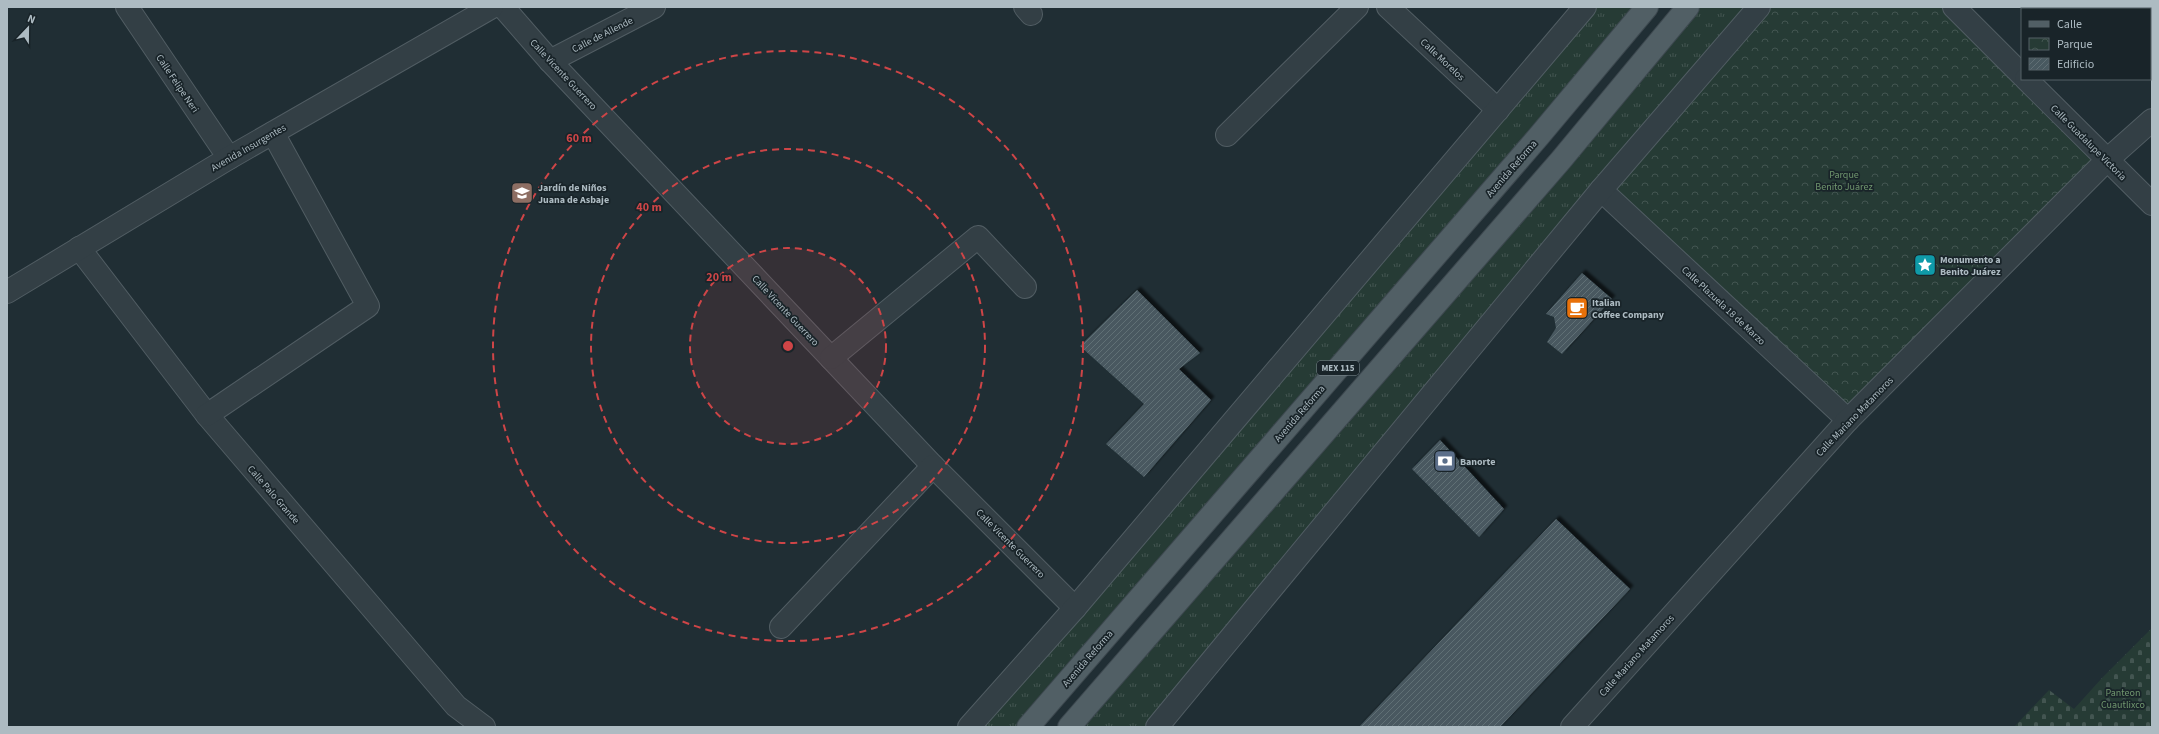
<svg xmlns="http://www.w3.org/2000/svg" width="2159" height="734" font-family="'Source Sans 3',sans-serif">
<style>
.grass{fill:url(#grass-tufts)}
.cemetery{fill:url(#cemetery-stones)}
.park{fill:url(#park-crowns)}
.building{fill:url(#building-hatch);filter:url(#shadow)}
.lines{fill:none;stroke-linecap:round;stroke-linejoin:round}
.minor-casing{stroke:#515d63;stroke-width:24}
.major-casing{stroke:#3d484f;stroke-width:24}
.minor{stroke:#333f45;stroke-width:22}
.major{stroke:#515f65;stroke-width:22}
.ring{fill:none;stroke:#ce4547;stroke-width:2;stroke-dasharray:7 5}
.labels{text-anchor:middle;stroke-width:3.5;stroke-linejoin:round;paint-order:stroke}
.shield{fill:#192429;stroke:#818e94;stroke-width:1}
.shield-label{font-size:9px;font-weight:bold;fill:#adbbc2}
.street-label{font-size:10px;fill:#adbbc2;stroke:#192429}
.park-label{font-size:10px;fill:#70966e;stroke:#192429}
.poi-label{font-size:10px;font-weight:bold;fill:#adbbc2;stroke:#192429;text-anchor:start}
.centre{fill:#ce4547;stroke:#192429;stroke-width:2}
.ring-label{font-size:12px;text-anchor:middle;font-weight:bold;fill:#ce4547;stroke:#192429;stroke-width:3.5;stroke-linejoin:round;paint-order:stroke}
</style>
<defs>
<pattern id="grass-tufts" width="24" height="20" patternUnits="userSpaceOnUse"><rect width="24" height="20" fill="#263b35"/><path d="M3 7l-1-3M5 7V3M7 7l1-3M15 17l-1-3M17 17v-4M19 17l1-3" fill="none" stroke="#435551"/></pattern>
<pattern id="cemetery-stones" width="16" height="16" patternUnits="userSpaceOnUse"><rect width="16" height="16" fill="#263b35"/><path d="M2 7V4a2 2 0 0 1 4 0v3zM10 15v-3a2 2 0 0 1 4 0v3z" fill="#435551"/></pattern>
<pattern id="park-crowns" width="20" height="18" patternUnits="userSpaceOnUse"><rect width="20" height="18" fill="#263b35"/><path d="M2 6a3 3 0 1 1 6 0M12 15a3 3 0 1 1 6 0" fill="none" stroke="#435551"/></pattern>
<pattern id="building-hatch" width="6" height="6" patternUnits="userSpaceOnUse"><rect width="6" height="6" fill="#485960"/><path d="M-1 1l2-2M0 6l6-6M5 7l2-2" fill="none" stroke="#606f75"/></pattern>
<filter id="shadow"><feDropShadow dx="3.5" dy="-3.5" stdDeviation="1" flood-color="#0009"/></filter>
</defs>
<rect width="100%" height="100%" fill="#202e34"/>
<g class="grass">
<polygon points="1585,7 1647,7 1028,727 969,727"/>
<polygon points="1688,7 1759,7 1157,727 1069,727"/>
</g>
<polygon class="cemetery" points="2152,628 2152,727 2014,727 2049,690 2074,709 2102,678"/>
<polygon class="park" points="1759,7 1954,7 2107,160 1848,420 1601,190"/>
<g class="building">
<polygon points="1582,273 1612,299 1562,354 1547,342 1556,328 1554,317 1546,314"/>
<polygon points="1137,290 1200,353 1179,369 1211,400 1144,477 1106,444 1144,404 1080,346"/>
<polygon points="1440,440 1504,509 1479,537 1412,469"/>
<polygon points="1556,519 1630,589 1500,727 1359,727"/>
</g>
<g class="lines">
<g class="minor-casing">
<g id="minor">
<polyline points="127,7 229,158"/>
<polyline points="503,7 550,61 933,466 1075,608"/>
<polyline points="1025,7 1031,14"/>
<polyline points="1388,7 1498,110"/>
<polyline points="1954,7 2022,75"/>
<polyline points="550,61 654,7"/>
<polyline points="2026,79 2152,204"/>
<polyline points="1227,135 1357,7"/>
<polyline points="1601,190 1848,420"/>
<polyline points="79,248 207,415 456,706 484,727"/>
<polyline points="7,292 229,158 492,7"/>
<polyline points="831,358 978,237 1025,287"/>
<polyline points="207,415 368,306 273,133"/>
<polyline points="781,627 933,466"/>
<polyline points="969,727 1075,608 1585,7"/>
<polyline points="1157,727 1601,190 1759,7"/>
<polyline points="1572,727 1848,420 2107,160 2152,120"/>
</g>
</g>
<g class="major-casing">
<g id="major">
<polyline points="1028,727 1539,136 1647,7"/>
<polyline points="1069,727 1561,160 1688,7"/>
</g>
</g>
<use href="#minor" class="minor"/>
<use href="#major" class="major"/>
</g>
<circle cx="788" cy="346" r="98" fill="#ce4547" fill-opacity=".12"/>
<g class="ring">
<circle cx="788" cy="346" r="98"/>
<circle cx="788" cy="346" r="197"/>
<circle cx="788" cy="346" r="295"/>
</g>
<defs>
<g id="school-square" transform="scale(1.15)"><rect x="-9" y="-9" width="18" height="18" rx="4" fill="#8d6e63" stroke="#192429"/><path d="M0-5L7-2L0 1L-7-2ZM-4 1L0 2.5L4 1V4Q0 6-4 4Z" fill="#fff"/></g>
<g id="sight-square" transform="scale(1.15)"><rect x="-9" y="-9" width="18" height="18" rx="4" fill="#0f9aa8" stroke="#192429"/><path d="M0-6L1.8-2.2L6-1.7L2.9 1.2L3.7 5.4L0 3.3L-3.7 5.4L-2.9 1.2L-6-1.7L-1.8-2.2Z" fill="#fff"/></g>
<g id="cafe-square" transform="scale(1.15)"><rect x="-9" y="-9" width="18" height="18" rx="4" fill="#e8710a" stroke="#192429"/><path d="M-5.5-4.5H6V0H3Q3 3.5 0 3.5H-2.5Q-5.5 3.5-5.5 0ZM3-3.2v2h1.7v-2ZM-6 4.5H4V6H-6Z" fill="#fff"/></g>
<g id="bank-square" transform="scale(1.15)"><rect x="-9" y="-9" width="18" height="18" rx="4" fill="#5c6f8a" stroke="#192429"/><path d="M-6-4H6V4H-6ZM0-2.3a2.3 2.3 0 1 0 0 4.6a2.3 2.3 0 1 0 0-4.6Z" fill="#fff"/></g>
</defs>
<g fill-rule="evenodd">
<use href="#school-square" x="522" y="193"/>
<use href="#sight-square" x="1925" y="265"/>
<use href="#cafe-square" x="1577" y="308"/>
<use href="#bank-square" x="1445" y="461"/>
</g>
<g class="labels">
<rect class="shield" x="1317" y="361" width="42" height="14" rx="3"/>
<g class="shield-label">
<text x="1338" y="371">MEX 115</text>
</g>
<g class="street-label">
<text transform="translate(602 34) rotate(-27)" y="4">Calle de Allende</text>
<text transform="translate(1443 59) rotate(43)" y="4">Calle Morelos</text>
<text transform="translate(564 74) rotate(47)" y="4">Calle Vicente Guerrero</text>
<text transform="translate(178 83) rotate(56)" y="4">Calle Felipe Neri</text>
<text transform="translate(2089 142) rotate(45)" y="4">Calle Guadalupe Victoria</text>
<text transform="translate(248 147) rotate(-30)" y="4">Avenida Insurgentes</text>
<text transform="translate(1511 168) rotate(-49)" y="4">Avenida Reforma</text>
<text transform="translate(1724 305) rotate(43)" y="4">Calle Plazuela 18 de Marzo</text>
<text transform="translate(786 310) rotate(47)" y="4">Calle Vicente Guerrero</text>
<text transform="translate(1299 413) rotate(-49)" y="4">Avenida Reforma</text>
<text transform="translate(1854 416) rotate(-46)" y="4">Calle Mariano Matamoros</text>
<text transform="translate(274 494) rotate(49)" y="4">Calle Palo Grande</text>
<text transform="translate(1011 543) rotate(45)" y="4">Calle Vicente Guerrero</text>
<text transform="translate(1636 655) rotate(-48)" y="4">Calle Mariano Matamoros</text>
<text transform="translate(1087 658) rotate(-49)" y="4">Avenida Reforma</text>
</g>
<g class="park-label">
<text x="1844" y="178">Parque<tspan x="1844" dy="12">Benito Juárez</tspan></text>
<text x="2123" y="696">Panteon<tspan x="2123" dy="12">Cuautlixco</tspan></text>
</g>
<g class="poi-label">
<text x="538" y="191">Jardín de Niños<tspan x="538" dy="12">Juana de Asbaje</tspan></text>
<text x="1940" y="263">Monumento a<tspan x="1940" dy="12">Benito Juárez</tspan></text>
<text x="1592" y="306">Italian<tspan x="1592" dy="12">Coffee Company</tspan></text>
<text x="1460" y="465">Banorte</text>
</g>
</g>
<circle cx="788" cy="346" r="6" class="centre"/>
<g class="ring-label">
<text x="579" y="142">60 m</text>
<text x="649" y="211">40 m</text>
<text x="719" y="281">20 m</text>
</g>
<rect width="2159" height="734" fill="none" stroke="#adbbc2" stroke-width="16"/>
<rect x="2021" y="8" width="130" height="72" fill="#192429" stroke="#546066"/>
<rect x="2029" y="21" width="20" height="6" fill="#515f65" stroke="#546066"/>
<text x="2057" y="28" font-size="12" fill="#adbbc2">Calle</text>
<rect x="2029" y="38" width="20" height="12" fill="url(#park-crowns)" stroke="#546066"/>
<text x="2057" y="48" font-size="12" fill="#adbbc2">Parque</text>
<rect x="2029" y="58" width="20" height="12" fill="url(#building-hatch)" stroke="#546066"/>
<text x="2057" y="68" font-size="12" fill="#adbbc2">Edificio</text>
<g transform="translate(28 28) rotate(22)" stroke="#192429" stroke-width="3" paint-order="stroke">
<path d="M0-3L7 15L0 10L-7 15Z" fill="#adbbc2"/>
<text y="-6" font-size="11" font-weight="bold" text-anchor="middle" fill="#adbbc2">N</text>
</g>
</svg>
